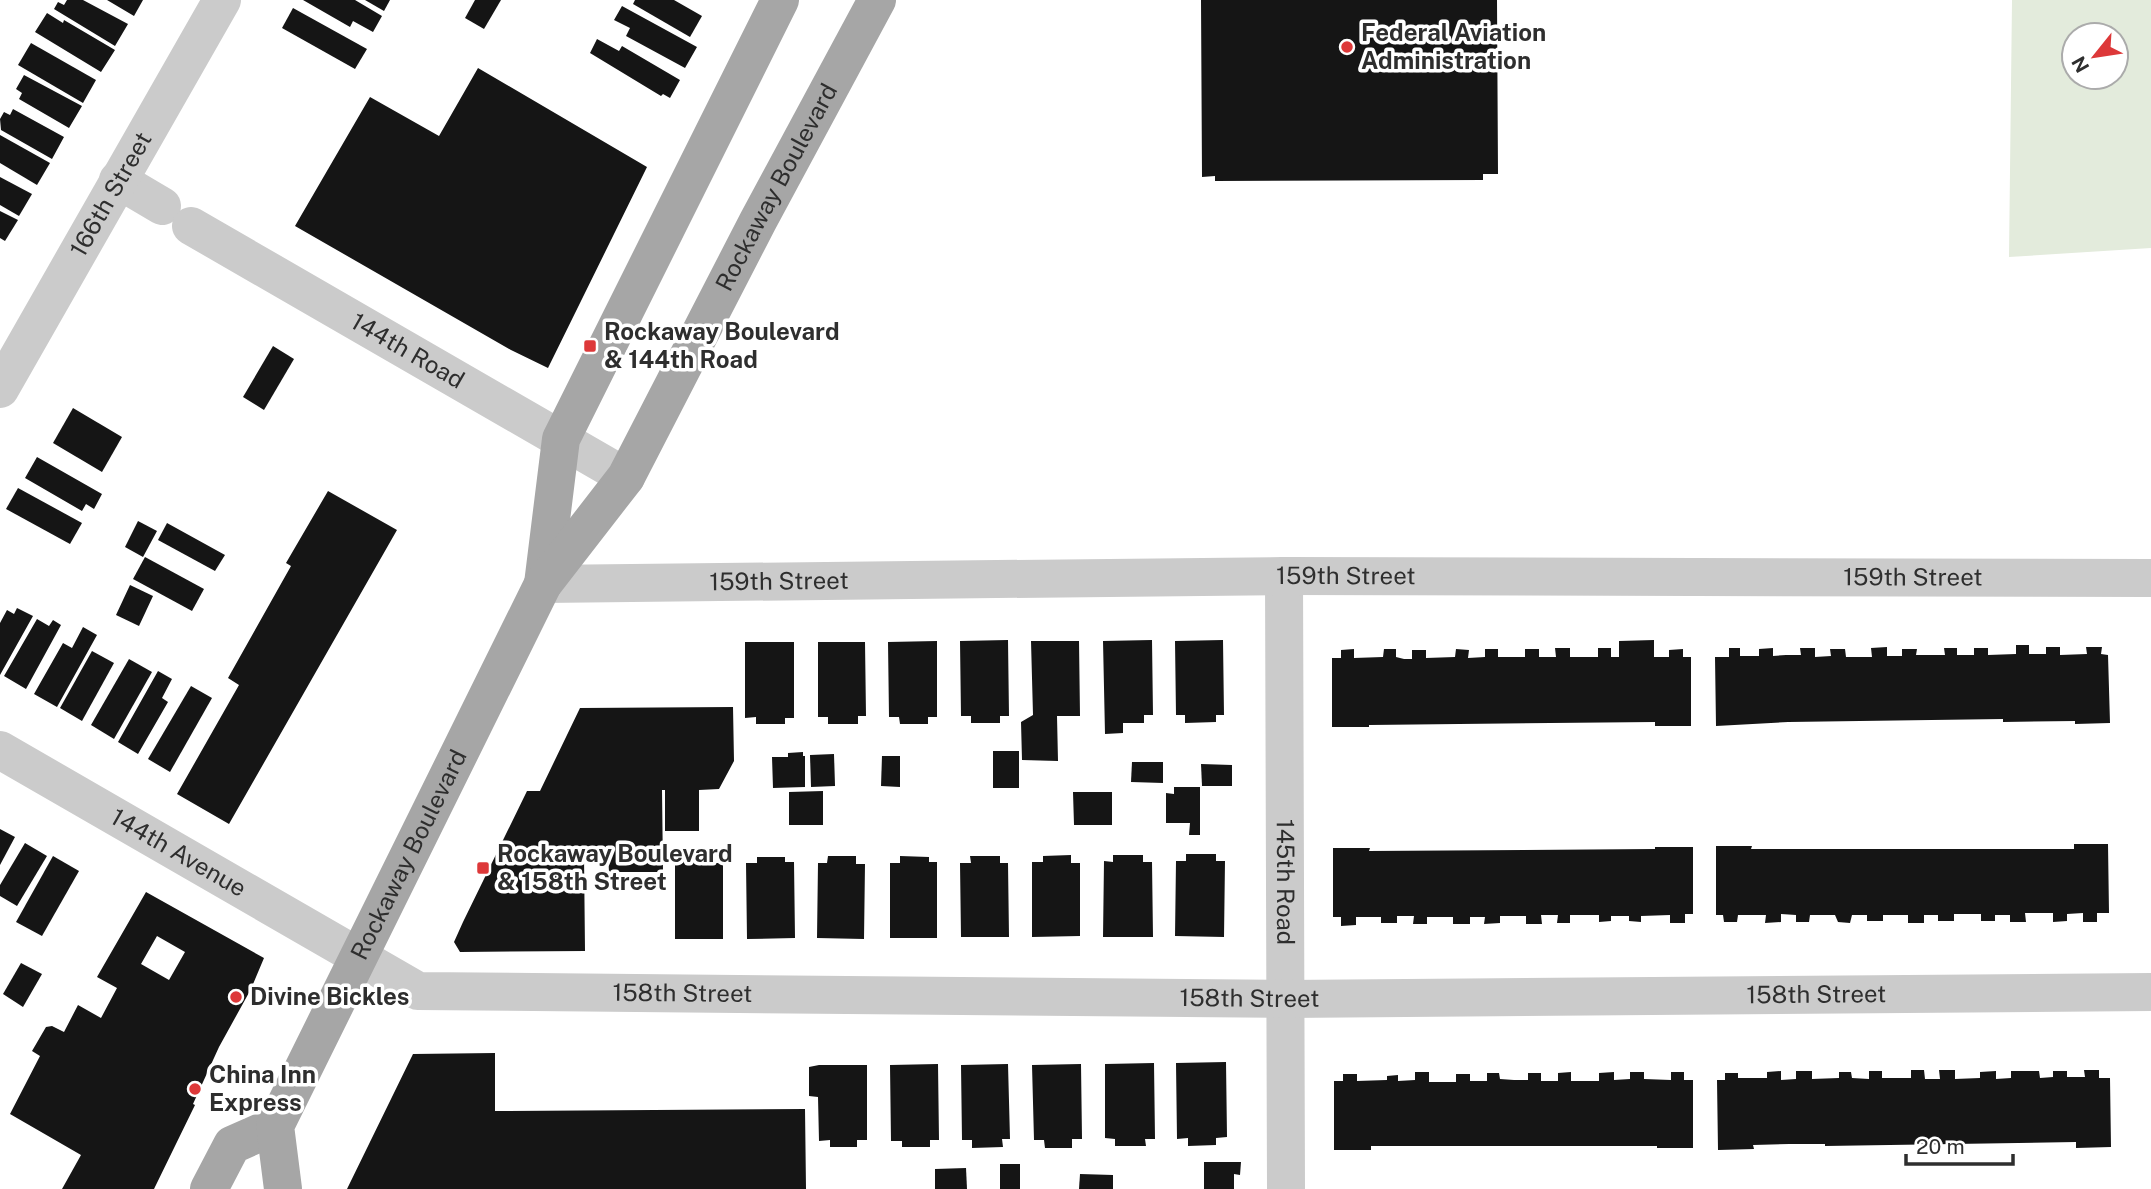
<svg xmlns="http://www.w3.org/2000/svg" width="2151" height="1189" font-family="'Public Sans',sans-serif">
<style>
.green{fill:#e3ebdc;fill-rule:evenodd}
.building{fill:#151515;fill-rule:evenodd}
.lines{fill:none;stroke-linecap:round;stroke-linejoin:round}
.minor{stroke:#cbcbcb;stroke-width:38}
.primary{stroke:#a6a6a6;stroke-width:38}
.poi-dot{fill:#dd3839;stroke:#fff;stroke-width:2.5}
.labels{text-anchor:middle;stroke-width:7;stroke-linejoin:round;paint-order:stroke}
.poi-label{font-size:24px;font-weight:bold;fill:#2e2e2e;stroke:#fff;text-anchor:start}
.street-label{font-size:24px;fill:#2e2e2e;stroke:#fff}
</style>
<rect width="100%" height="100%" fill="#fff"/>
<path class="green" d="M2012,0H2151V248L2009,257ZM2116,35V77H2074V35Z"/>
<g class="building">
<polygon points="67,0 83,0 128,24 115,46 54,9 58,2 64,5"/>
<polygon points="107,0 143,0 134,16"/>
<polygon points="303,0 355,0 382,16 373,32 353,21 350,27"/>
<polygon points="365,0 390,0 384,11"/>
<polygon points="475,0 501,0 484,29 465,18"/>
<polygon points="635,0 674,0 702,16 690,37 633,4"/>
<polygon points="1201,0 1497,0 1498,174 1483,174 1483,180 1215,181 1215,176 1202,177"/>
<polygon points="622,6 697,47 685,68 626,36 630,28 614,20"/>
<polygon points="293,8 367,49 355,69 282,28"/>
<polygon points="47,13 63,23 64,20 115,50 101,72 35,32"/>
<polygon points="597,39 619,51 622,46 680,80 670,98 663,94 661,96 590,53"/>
<polygon points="31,43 96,80 83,103 18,65"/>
<polygon points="478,68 647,167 548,368 511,350 295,226 370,97 439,136"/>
<polygon points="24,75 82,106 69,128 19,99 22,93 16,89"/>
<polygon points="13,109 64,137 52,159 1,130 0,119 4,112 10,115"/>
<polygon points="0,135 50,163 37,185 0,163"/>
<polygon points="0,177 32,194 19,216 0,205"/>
<polygon points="0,211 18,220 5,241 0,238"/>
<polygon points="273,346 294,359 264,410 243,397"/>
<polygon points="73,408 122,437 102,472 53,443"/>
<polygon points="37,457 102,494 94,509 86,504 82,511 25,478"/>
<polygon points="18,488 82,523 70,544 6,509"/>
<polygon points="328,491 397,530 229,824 177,794 239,685 228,678 291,566 286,563"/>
<polygon points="138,521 157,531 143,557 125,547"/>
<polygon points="167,523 225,555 215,571 158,540"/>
<polygon points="145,557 204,589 192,611 133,579"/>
<polygon points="130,585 153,596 139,626 116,615"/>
<polygon points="17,608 33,616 0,675 0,623 7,610 14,614"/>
<polygon points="37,619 49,626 53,620 61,625 26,689 4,676"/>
<polygon points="83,627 97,635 57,707 34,694 63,643 72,648"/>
<polygon points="1008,640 1009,716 1000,716 1000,723 971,723 971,716 961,716 960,641"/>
<polygon points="1152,640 1153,715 1144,715 1144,723 1123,723 1123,733 1105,734 1103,641"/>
<polygon points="1223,640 1224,715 1216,715 1216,722 1185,723 1185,715 1176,715 1175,641"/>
<polygon points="1654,640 1654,657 1669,657 1669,650 1683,649 1683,657 1691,657 1691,726 1655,726 1655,722 1369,725 1369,727 1332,727 1332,658 1341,658 1341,650 1354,649 1354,658 1383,657 1384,649 1396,649 1396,657 1404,659 1412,659 1412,650 1426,650 1426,658 1455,657 1456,649 1469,650 1468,658 1485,657 1485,649 1498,649 1498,657 1525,657 1525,649 1539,649 1539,657 1556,657 1555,648 1570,648 1570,657 1598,657 1598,648 1611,648 1611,657 1619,657 1619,641"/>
<polygon points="937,641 937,717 928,717 928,724 900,724 899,717 889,717 888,642"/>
<polygon points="1031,641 1079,641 1080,716 1057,716 1058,761 1022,760 1021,722 1033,715"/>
<polygon points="745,642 794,642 794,718 785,718 785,724 756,724 756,717 745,718"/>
<polygon points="818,642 865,642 866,716 858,716 858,724 828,724 828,717 818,717"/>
<polygon points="2016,645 2029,645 2029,654 2046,654 2046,647 2060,647 2060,655 2087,654 2086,647 2102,647 2101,654 2108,655 2110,723 2075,724 2075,721 2003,722 2003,719 1788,722 1716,726 1715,657 1729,657 1729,648 1740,648 1740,656 1759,656 1759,649 1773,648 1773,656 1786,655 1801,655 1800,648 1815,648 1815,657 1831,656 1830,649 1845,649 1846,657 1872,657 1871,648 1887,647 1887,656 1902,656 1902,649 1917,649 1916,655 1945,655 1944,648 1957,648 1957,655 1974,655 1974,648 1988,648 1988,655 2016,654"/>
<polygon points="92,651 114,663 82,721 60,708"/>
<polygon points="129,659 152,672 114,739 91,725"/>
<polygon points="158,671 172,679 162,698 168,702 138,754 118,742"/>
<polygon points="191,686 212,698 170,772 148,759"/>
<polygon points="733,707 734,761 719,789 699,790 699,831 665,831 665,790 662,790 663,872 609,872 608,855 584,855 585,951 460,952 454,942 463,922 527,791 540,791 580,708"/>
<rect x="993" y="751" width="26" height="37"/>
<polygon points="803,752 803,756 805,756 805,787 773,788 772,757 788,757 788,753"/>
<polygon points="834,754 835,786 811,787 810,755"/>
<polygon points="882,756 900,756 900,787 881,786"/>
<polygon points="1132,762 1163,762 1163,783 1131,782"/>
<polygon points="1201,764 1232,765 1232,786 1202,786"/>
<polygon points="1174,787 1200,787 1200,835 1189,835 1190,823 1166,823 1166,793 1174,794"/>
<polygon points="823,791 823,825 789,825 789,792"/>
<polygon points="1073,792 1112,792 1112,825 1074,825"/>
<polygon points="0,829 15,837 0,865"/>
<polygon points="25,843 47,856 17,906 0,896 0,885"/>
<polygon points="2074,844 2108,844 2109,913 2097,913 2097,922 2083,922 2083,913 2067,914 2067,921 2053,922 2053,913 2025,913 2026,922 2010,922 2010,915 1995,915 1995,921 1981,921 1981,914 1954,914 1954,921 1938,921 1938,915 1924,915 1924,923 1908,923 1908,915 1883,915 1883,921 1867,921 1867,915 1852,915 1850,923 1838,922 1835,915 1810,915 1809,922 1796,922 1796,915 1781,914 1781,922 1765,923 1766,915 1738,915 1737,922 1724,922 1723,915 1716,915 1716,846 1752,846 1751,849 2074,849"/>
<polygon points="1655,847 1693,847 1693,914 1685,914 1685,923 1670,923 1670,915 1641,916 1641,922 1629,921 1629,916 1611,916 1611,921 1599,922 1599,915 1570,915 1570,923 1557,923 1558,915 1541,915 1542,924 1526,924 1526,916 1500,916 1500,923 1484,924 1485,917 1470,917 1470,924 1453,924 1453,917 1427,917 1427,924 1413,924 1414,916 1397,916 1397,923 1381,923 1381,917 1356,917 1356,925 1341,926 1341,917 1333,917 1333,848 1370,848 1369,851 1655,849"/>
<polygon points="1186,854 1216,854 1216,861 1225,861 1224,937 1175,936 1176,861 1186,861"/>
<polygon points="1071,855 1071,863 1080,863 1080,936 1032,937 1032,862 1043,862 1043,856"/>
<polygon points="1113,855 1143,855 1143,862 1152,862 1153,937 1103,937 1104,861 1113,862"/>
<polygon points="53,856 79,871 42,936 16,922"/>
<polygon points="713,856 713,863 723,863 723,939 675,939 675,863 683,863 684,857"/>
<polygon points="828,856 856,856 856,864 865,864 864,939 817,938 818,863 827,863"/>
<polygon points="900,856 929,857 929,862 937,862 937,938 890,938 890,863 900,863"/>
<polygon points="970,856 1000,856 1000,863 1008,863 1009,937 961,937 960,863 971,863"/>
<polygon points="757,857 785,857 785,862 794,862 795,938 747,939 746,863 757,863"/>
<path d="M146,892L264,958L251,989L219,1047L193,1104L195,1105L154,1189H62L81,1155L10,1114L40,1056L32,1051L46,1027L52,1026L64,1032L78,1005L101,1018L117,988L97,977ZM157,936L185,952L169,980L141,964Z"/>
<polygon points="21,963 42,974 23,1007 3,994"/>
<polygon points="495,1053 495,1111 805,1109 806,1189 347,1189 413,1054"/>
<polygon points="1226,1062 1227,1137 1216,1138 1216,1145 1188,1146 1188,1138 1177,1139 1176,1063"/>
<polygon points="1154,1063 1155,1139 1145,1139 1146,1146 1115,1146 1115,1139 1105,1138 1105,1064"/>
<polygon points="938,1064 939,1140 930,1140 930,1147 902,1147 902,1141 891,1141 890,1065"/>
<polygon points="1008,1064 1010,1139 1002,1139 1003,1147 972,1148 972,1140 962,1140 961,1065"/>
<polygon points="1081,1064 1082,1139 1072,1139 1072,1148 1045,1148 1044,1140 1034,1140 1032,1065"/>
<polygon points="819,1065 867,1065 867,1140 857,1140 857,1147 830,1147 830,1140 819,1141 818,1097 809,1096 809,1067"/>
<polygon points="1911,1070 1924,1070 1925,1079 1940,1079 1939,1070 1955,1070 1955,1079 1980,1078 1980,1072 1996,1071 1996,1079 2011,1078 2011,1071 2039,1071 2040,1078 2053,1077 2053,1071 2067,1071 2067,1077 2085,1077 2084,1070 2099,1070 2099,1078 2110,1078 2111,1147 2076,1148 2076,1142 1825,1146 1825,1144 1789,1144 1753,1145 1754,1149 1718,1150 1717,1080 1725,1080 1725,1073 1738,1073 1738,1078 1767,1078 1767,1072 1781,1071 1781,1080 1796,1079 1796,1071 1812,1071 1812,1079 1839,1078 1839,1072 1851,1072 1852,1078 1869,1079 1869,1071 1882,1071 1882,1078 1911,1078"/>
<polygon points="1415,1072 1429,1072 1429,1082 1456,1082 1456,1074 1470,1074 1470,1081 1487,1081 1487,1073 1499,1073 1500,1079 1514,1080 1528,1080 1528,1073 1541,1073 1541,1081 1558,1081 1558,1073 1571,1072 1571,1081 1599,1081 1599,1073 1614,1072 1614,1080 1630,1079 1630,1072 1644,1072 1644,1079 1671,1080 1671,1072 1684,1072 1684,1080 1693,1080 1693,1148 1657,1148 1657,1146 1371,1146 1371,1150 1334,1150 1334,1081 1343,1081 1343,1074 1357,1074 1357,1081 1387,1080 1387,1076 1398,1075 1398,1081 1415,1080"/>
<polygon points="1204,1162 1241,1162 1240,1175 1234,1174 1234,1189 1204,1189"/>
<rect x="1000" y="1164" width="20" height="25"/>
<polygon points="966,1168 967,1189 935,1189 935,1169"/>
<polygon points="1080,1174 1113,1175 1113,1189 1079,1189"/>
</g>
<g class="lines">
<g class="minor">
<polyline points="118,180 162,206"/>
<path id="s1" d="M191,226L626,477"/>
<path id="s2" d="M0,389L222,0"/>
<path id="s3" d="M1284,576L1286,1189"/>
<path id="s4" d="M543,584L1284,576L2151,578"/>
<path id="s5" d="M0,750L418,991L1286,999L2151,992"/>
</g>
<g class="primary">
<polyline points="543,584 561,439 780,0"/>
<polyline points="209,1189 232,1145 275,1126"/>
<path id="s6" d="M283,1189L275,1126L543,584L626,477L758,221L877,0"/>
</g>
</g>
<g class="poi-dot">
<circle cx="1347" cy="47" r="7"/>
<rect x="583" y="339" width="14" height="14" rx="3.5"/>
<rect x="476" y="861" width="14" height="14" rx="3.5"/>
<circle cx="236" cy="997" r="7"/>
<circle cx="195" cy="1089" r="7"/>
</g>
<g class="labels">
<g class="poi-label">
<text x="1361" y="41">Federal Aviation<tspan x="1361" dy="28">Administration</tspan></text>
<text x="604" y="340">Rockaway Boulevard<tspan x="604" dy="28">&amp; 144th Road</tspan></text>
<text x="497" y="862">Rockaway Boulevard<tspan x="497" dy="28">&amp; 158th Street</tspan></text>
<text x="250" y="1005">Divine Bickles</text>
<text x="209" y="1083">China Inn<tspan x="209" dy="28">Express</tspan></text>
</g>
<g class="street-label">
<text dy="8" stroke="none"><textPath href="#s6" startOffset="1130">Rockaway Boulevard</textPath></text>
<text dy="8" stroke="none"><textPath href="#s2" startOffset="224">166th Street</textPath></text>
<text dy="8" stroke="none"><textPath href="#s1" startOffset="250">144th Road</textPath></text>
<text dy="8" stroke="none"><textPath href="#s4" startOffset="803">159th Street</textPath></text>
<text dy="8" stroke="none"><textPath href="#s4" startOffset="1370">159th Street</textPath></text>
<text dy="8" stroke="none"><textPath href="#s4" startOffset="236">159th Street</textPath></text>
<text dy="8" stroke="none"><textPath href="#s5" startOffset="206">144th Avenue</textPath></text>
<text dy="8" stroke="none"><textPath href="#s6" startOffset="366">Rockaway Boulevard</textPath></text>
<text dy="8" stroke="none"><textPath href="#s3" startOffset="306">145th Road</textPath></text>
<text dy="8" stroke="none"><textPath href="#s5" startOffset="747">158th Street</textPath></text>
<text dy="8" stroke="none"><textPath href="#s5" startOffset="1881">158th Street</textPath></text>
<text dy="8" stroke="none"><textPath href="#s5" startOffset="1314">158th Street</textPath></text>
</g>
</g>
<g transform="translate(2095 56) rotate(240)"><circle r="33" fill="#ffffff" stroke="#ababab" stroke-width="2"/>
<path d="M0-5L12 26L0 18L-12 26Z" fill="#dd3839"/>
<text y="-10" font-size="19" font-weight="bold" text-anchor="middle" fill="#2e2e2e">N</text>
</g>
<path d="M1906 1154v10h107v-10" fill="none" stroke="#2e2e2e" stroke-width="3.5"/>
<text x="1916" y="1154" font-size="21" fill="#2e2e2e" stroke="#ffffff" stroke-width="5" paint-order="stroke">20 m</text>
</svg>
